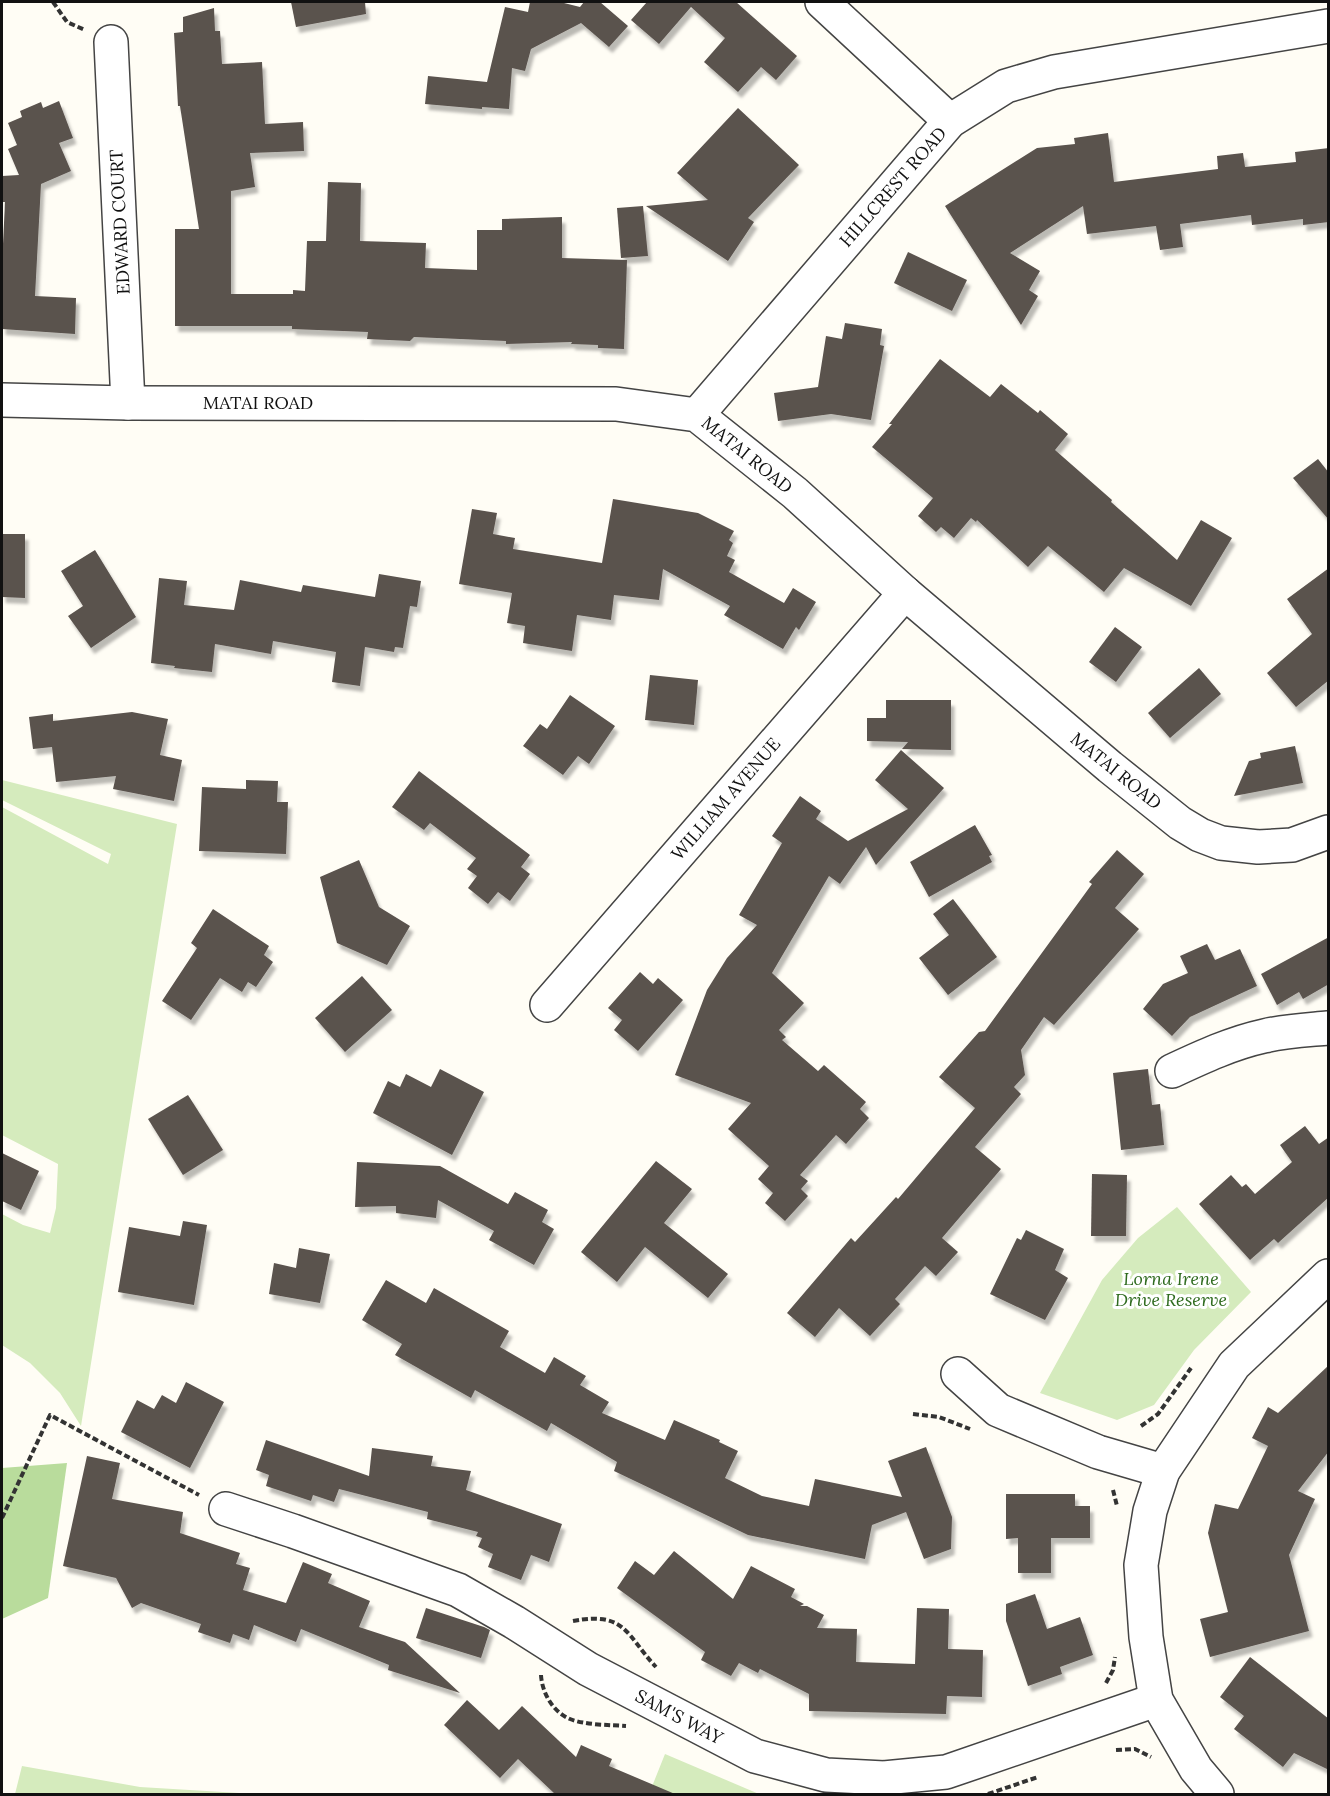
<svg xmlns="http://www.w3.org/2000/svg" width="1330" height="1796" font-family="Lora,serif">
<style>
.green{fill:#d5ebbd}
.forest{fill:#b9dc9c}
.building{fill:#5a524d;filter:url(#shadow)}
.lines{fill:none;stroke-linecap:round;stroke-linejoin:round}
.minor-casing{stroke:#444;stroke-width:36}
.tertiary-casing{stroke:#444;stroke-width:36}
.path{stroke:#333;stroke-width:4;stroke-dasharray:6 3;stroke-linecap:butt}
.minor{stroke:#fff;stroke-width:33}
.tertiary{stroke:#fff;stroke-width:33}
.labels{text-anchor:middle;stroke-width:6;stroke-linejoin:round;paint-order:stroke}
.street-label{font-size:18px;fill:#111;stroke:#fff}
.park-label{font-size:18px;font-style:italic;fill:#2f6b1f;stroke:#fff}
</style>
<defs>
<filter id="shadow"><feDropShadow dx="3.5" dy="6" stdDeviation="1.5" flood-color="#0004"/></filter>
</defs>
<rect width="100%" height="100%" fill="#fffdf5"/>
<g class="green">
<polygon points="2,780 177,824 81,1426 60,1393 30,1363 2,1345 2,1214 23,1225 50,1233 56,1208 58,1164 2,1135 2,807 108,864 111,854 2,800"/>
<polygon points="1177,1207 1251,1292 1194,1350 1154,1405 1117,1420 1040,1393 1102,1280 1138,1238"/>
<polygon points="665,1754 759,1794 649,1794"/>
<polygon points="22,1766 140,1787 257,1794 15,1794"/>
</g>
<polygon class="forest" points="67,1463 48,1598 2,1619 2,1468"/>
<g class="building">
<polygon points="291,2 365,2 366,14 296,27"/>
<polygon points="530,2 560,2 580,7 584,2 600,2 628,26 609,47 581,23 531,49 525,71 512,68 509,109 482,107 482,109 425,104 428,76 487,82 505,7 528,12"/>
<polygon points="647,2 736,2 797,56 776,80 761,67 738,92 704,62 725,38 691,7 659,44 631,20"/>
<polygon points="214,8 215,31 220,31 222,64 262,62 265,124 303,122 304,151 250,153 255,187 231,191 231,294 293,294 293,290 305,291 307,241 326,241 328,182 361,183 360,241 426,243 425,268 477,270 477,230 502,230 502,219 562,217 562,258 627,260 624,349 598,348 598,345 571,344 572,342 506,344 506,341 414,337 410,341 367,339 368,332 292,329 292,326 175,326 175,229 199,229 180,106 178,106 174,33 183,32 183,17"/>
<polygon points="59,101 73,138 59,143 71,171 41,184 35,296 76,298 75,334 2,329 2,265 5,202 2,202 2,176 19,175 8,149 17,145 8,123 22,117 20,111 41,102 43,108"/>
<polygon points="738,108 799,165 748,218 754,222 728,261 646,206 708,200 677,173"/>
<polygon points="1108,133 1114,182 1218,169 1217,156 1243,153 1245,167 1296,162 1295,152 1329,148 1329,222 1303,225 1303,219 1252,225 1251,215 1180,224 1183,247 1160,250 1156,226 1087,234 1083,206 1010,253 1040,271 1029,290 1038,296 1021,325 945,206 1037,148 1075,144 1074,138"/>
<polygon points="643,206 648,256 621,258 617,208"/>
<polygon points="908,252 967,280 952,311 894,283"/>
<polygon points="845,323 882,329 880,345 884,346 871,420 831,414 778,421 774,393 818,387 826,336 842,339"/>
<polygon points="940,359 990,397 1001,384 1038,413 1040,410 1068,434 1055,450 1112,500 1111,502 1177,560 1201,520 1232,538 1191,606 1124,568 1104,592 1048,546 1028,567 977,520 976,522 971,518 954,538 941,527 936,532 918,516 933,498 872,447 892,424 889,424"/>
<polygon points="1318,459 1329,473 1329,520 1293,478"/>
<polygon points="613,499 698,513 734,531 729,540 733,543 727,556 735,560 729,572 784,603 793,588 816,602 799,630 796,627 783,649 724,615 730,606 663,569 659,600 614,595 611,620 577,615 572,651 523,643 525,626 507,623 512,593 459,584 472,509 497,513 493,534 515,538 513,549 602,563"/>
<polygon points="2,534 25,534 25,598 2,597"/>
<polygon points="95,550 136,617 91,648 68,616 83,606 61,571"/>
<polygon points="1329,568 1329,680 1296,707 1267,673 1312,634 1287,599"/>
<polygon points="379,574 421,581 417,607 410,606 403,648 395,647 394,652 365,647 360,686 332,682 336,652 273,641 271,654 215,644 212,672 174,668 175,666 151,663 159,578 187,581 184,605 234,610 240,580 301,592 303,585 375,597"/>
<polygon points="1115,627 1142,647 1116,682 1089,662"/>
<polygon points="1199,668 1221,694 1170,738 1148,713"/>
<polygon points="650,675 698,680 694,725 645,720"/>
<polygon points="570,695 615,726 589,764 578,756 563,775 523,746 540,724 547,729"/>
<polygon points="886,700 951,700 951,750 902,749 908,742 867,741 867,718 886,718"/>
<polygon points="132,712 168,719 160,755 182,760 174,801 113,789 116,776 56,782 52,747 33,749 29,717 53,714 53,721"/>
<polygon points="1295,746 1303,783 1234,796 1249,761 1261,758 1260,753"/>
<polygon points="901,750 944,788 876,865 866,847 840,884 829,876 772,973 804,1003 779,1030 786,1037 782,1040 818,1071 824,1065 866,1102 860,1109 869,1118 846,1144 836,1135 800,1175 808,1181 801,1189 808,1196 785,1221 765,1203 773,1193 758,1179 769,1166 728,1129 751,1103 675,1075 707,990 727,958 757,925 739,915 782,843 772,836 800,796 821,811 816,819 848,841 908,809 875,780"/>
<polygon points="419,771 530,855 521,867 530,874 510,901 498,892 488,904 468,888 477,876 467,869 476,858 430,823 424,830 392,807"/>
<polygon points="246,780 278,781 277,802 288,802 286,854 199,851 202,787 246,789"/>
<polygon points="975,825 992,855 989,856 992,862 929,897 910,862"/>
<polygon points="1117,850 1144,874 1115,908 1139,929 1054,1025 1044,1017 1021,1050 1025,1075 1014,1087 1021,1094 975,1147 1001,1169 942,1238 958,1252 936,1276 925,1266 895,1299 900,1304 870,1336 839,1308 815,1337 787,1313 851,1238 855,1242 896,1197 898,1199 975,1108 939,1077 979,1032 985,1031 1092,884 1089,882"/>
<polygon points="359,860 379,907 410,926 387,965 337,943 320,877"/>
<polygon points="953,899 997,957 948,995 919,958 949,935 933,914"/>
<polygon points="213,909 269,946 264,955 273,962 256,987 248,982 242,992 220,978 191,1020 162,1001 197,948 191,943"/>
<polygon points="1329,937 1329,984 1303,999 1299,992 1277,1005 1261,974"/>
<polygon points="1207,944 1215,960 1240,949 1257,986 1190,1017 1172,1036 1143,1009 1163,984 1188,973 1180,956"/>
<polygon points="640,972 653,984 658,978 683,1000 638,1051 614,1030 622,1020 608,1008"/>
<polygon points="362,976 392,1010 345,1052 315,1018"/>
<polygon points="440,1069 484,1092 452,1155 373,1113 388,1081 400,1087 406,1074 431,1087"/>
<polygon points="1148,1069 1152,1105 1160,1104 1164,1145 1121,1150 1113,1073"/>
<polygon points="188,1095 223,1150 183,1175 148,1119"/>
<polygon points="1305,1126 1319,1144 1329,1137 1329,1197 1278,1243 1274,1239 1250,1260 1199,1204 1231,1175 1242,1187 1246,1184 1255,1194 1292,1162 1280,1145"/>
<polygon points="2,1153 39,1171 21,1210 2,1201"/>
<polygon points="656,1161 692,1189 664,1223 728,1274 708,1298 645,1247 617,1282 581,1252"/>
<polygon points="357,1162 440,1166 508,1204 515,1192 548,1210 542,1222 554,1229 534,1265 489,1240 494,1231 438,1200 436,1218 396,1213 396,1206 355,1207"/>
<polygon points="1092,1174 1127,1175 1126,1236 1091,1236"/>
<polygon points="183,1221 207,1225 194,1305 118,1292 129,1227 180,1236"/>
<polygon points="1026,1230 1064,1249 1055,1270 1068,1278 1045,1320 990,1294 1017,1238 1021,1240"/>
<polygon points="299,1248 330,1254 320,1303 269,1294 274,1263 296,1268"/>
<polygon points="386,1280 426,1303 434,1288 509,1331 500,1347 545,1373 554,1357 586,1376 580,1385 609,1402 602,1413 665,1440 674,1420 720,1440 719,1442 738,1451 725,1478 762,1496 809,1506 815,1479 902,1497 888,1461 926,1447 952,1517 951,1549 924,1559 906,1512 872,1525 865,1559 748,1535 614,1471 617,1462 551,1423 547,1431 475,1390 471,1398 395,1355 402,1344 362,1320"/>
<polygon points="1329,1365 1329,1451 1298,1491 1315,1499 1289,1555 1309,1631 1210,1657 1200,1619 1228,1612 1208,1533 1215,1504 1238,1509 1268,1446 1252,1438 1268,1407 1278,1413"/>
<polygon points="186,1382 224,1402 190,1468 121,1432 137,1400 154,1409 162,1395 176,1403"/>
<polygon points="266,1440 369,1476 372,1448 433,1456 431,1466 471,1471 466,1490 562,1524 549,1562 531,1555 521,1580 488,1567 493,1554 478,1547 482,1538 476,1536 478,1532 427,1519 428,1512 339,1489 334,1502 313,1495 311,1501 266,1486 269,1475 256,1470"/>
<polygon points="87,1456 120,1463 112,1499 183,1512 180,1533 240,1553 236,1564 250,1568 243,1590 286,1603 303,1562 332,1574 328,1583 370,1601 359,1627 405,1642 460,1693 388,1670 389,1665 301,1629 296,1642 254,1625 249,1640 233,1634 230,1643 198,1632 201,1624 141,1603 132,1608 116,1578 63,1566"/>
<polygon points="1006,1494 1075,1494 1075,1506 1090,1506 1090,1538 1051,1538 1051,1573 1018,1573 1018,1538 1006,1539"/>
<polygon points="674,1551 733,1599 751,1566 795,1589 791,1597 804,1604 800,1606 807,1606 824,1615 817,1628 857,1629 856,1662 915,1664 917,1608 949,1609 948,1649 983,1650 982,1697 947,1696 946,1714 809,1711 809,1694 760,1669 758,1673 739,1663 731,1676 701,1660 705,1652 617,1588 635,1561 654,1575"/>
<polygon points="1035,1594 1047,1629 1080,1617 1093,1655 1060,1667 1062,1674 1028,1686 1006,1621 1006,1604"/>
<polygon points="426,1608 484,1627 490,1630 481,1658 416,1638"/>
<polygon points="1250,1657 1329,1719 1329,1770 1294,1753 1283,1767 1234,1729 1244,1716 1220,1697"/>
<polygon points="467,1700 499,1730 522,1706 576,1757 581,1745 612,1759 609,1766 675,1794 555,1794 518,1759 500,1778 444,1725"/>
</g>
<g class="lines">
<g class="minor-casing">
<g id="minor">
<polyline points="822,2 950,121"/>
<polyline points="111,42 128,403"/>
<polyline points="697,415 950,121 1006,86 1054,72 1328,26"/>
<polyline points="547,1005 905,593"/>
<path d="M1172,1071C1202,1057 1232,1043 1264,1036C1285,1031 1307,1030 1328,1028"/>
<polyline points="958,1374 998,1410 1098,1452 1163,1471"/>
<polyline points="226,1509 293,1531 458,1590 514,1622 588,1669 755,1756 826,1775 884,1778 946,1772 1156,1700"/>
<polyline points="1217,1794 1196,1769 1156,1700 1146,1637 1141,1565 1150,1511 1163,1471 1234,1365 1328,1276"/>
</g>
</g>
<g class="tertiary-casing">
<polyline id="tertiary" points="2,400 128,403 616,404 697,415 795,493 905,593 1110,767 1180,823 1200,835 1221,843 1258,847 1292,845 1328,832"/>
</g>
<g class="path">
<polyline points="53,2 67,22 85,30"/>
<polyline points="913,1414 939,1417 970,1429"/>
<polyline points="1141,1426 1158,1414 1191,1368"/>
<polyline points="1113,1490 1117,1506"/>
<polyline points="2,1518 50,1415 199,1495"/>
<path d="M573,1621C626,1611 626,1635 656,1667"/>
<path d="M541,1675C542,1693 553,1712 570,1719C584,1725 611,1725 626,1726"/>
<polyline points="1106,1683 1113,1670 1115,1657"/>
<polyline points="1116,1750 1135,1749 1151,1757"/>
<polyline points="988,1794 1038,1777"/>
</g>
<use href="#minor" class="minor"/>
<use href="#tertiary" class="tertiary"/>
</g>
<g class="labels">
<g class="street-label">
<text transform="translate(893 187) rotate(-49)" y="6">HILLCREST ROAD</text>
<text transform="translate(120 222) rotate(-93)" y="6">EDWARD COURT</text>
<text x="258" y="409">MATAI ROAD</text>
<text transform="translate(747 455) rotate(39)" y="6">MATAI ROAD</text>
<text transform="translate(1116 771) rotate(39)" y="6">MATAI ROAD</text>
<text transform="translate(726 799) rotate(-49)" y="6">WILLIAM AVENUE</text>
<text transform="translate(679 1717) rotate(28)" y="6">SAM'S WAY</text>
</g>
<g class="park-label">
<text x="1171" y="1285">Lorna Irene<tspan x="1171" dy="21">Drive Reserve</tspan></text>
</g>
</g>
<rect width="1330" height="1796" fill="none" stroke="#111111" stroke-width="6"/>
</svg>
